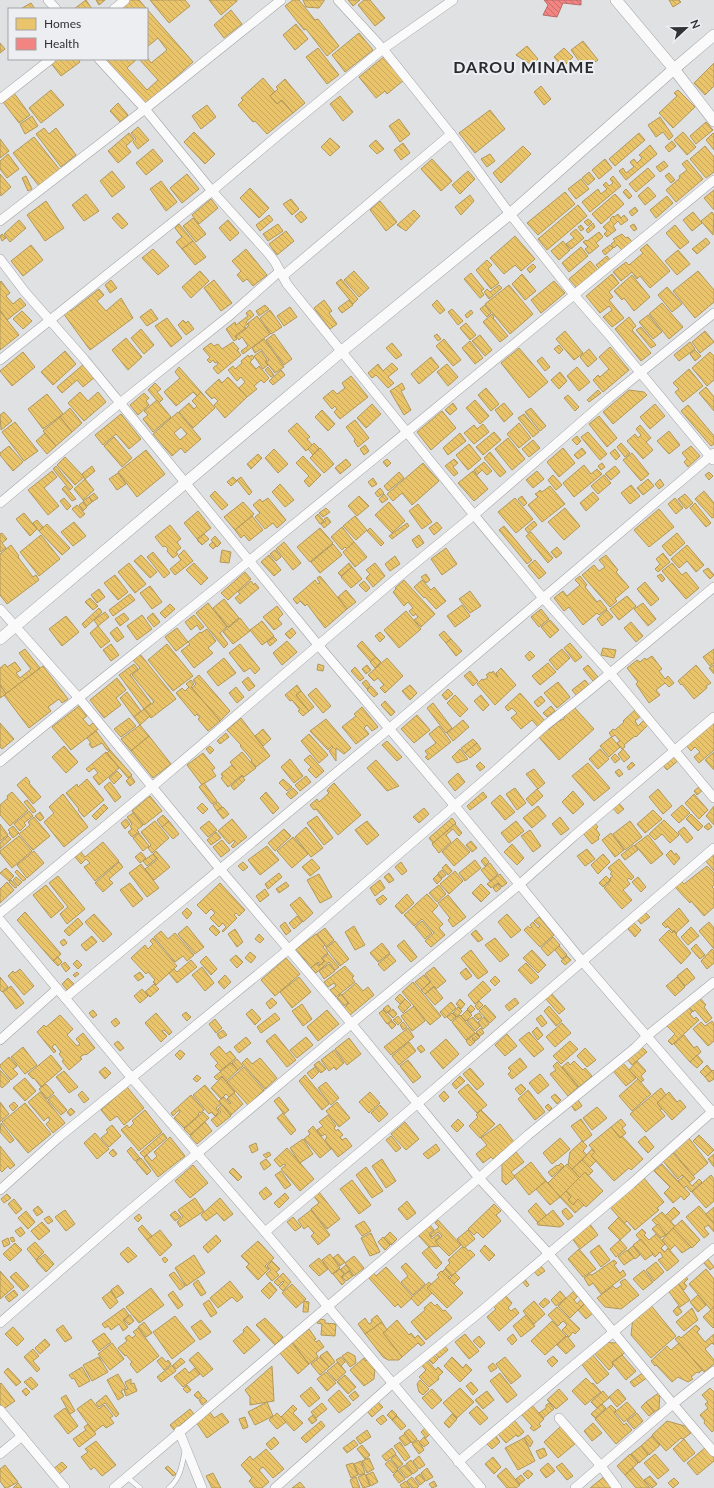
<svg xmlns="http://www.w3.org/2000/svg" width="714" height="1488" font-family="Lato,sans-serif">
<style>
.homes{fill:url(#homes-back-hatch);stroke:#b2985a;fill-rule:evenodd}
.health{fill:url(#health-back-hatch);stroke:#b86b6a}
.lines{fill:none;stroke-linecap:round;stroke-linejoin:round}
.service-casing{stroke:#a0a1a3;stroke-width:5.5}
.minor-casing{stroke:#a0a1a3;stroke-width:10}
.tertiary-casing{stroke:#a0a1a3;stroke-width:12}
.service{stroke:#fafafb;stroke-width:4.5}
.minor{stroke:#fafafb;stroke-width:9}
.tertiary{stroke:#fafafb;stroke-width:11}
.labels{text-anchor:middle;stroke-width:4;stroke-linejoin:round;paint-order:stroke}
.district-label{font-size:16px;font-weight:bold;letter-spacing:1px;fill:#292b2d;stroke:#eceef1}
</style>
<defs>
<pattern id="homes-back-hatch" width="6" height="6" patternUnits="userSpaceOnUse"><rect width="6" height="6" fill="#e9c46a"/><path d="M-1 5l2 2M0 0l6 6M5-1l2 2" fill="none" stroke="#c8a95c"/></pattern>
<pattern id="health-back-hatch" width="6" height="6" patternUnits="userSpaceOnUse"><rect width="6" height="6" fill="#f28482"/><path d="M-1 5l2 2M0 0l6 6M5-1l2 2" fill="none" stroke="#c56d6b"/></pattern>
</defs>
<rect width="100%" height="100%" fill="#dfe1e3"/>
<g class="homes">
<polygon points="86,0 92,9 74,9"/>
<polygon points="96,0 105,0 99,5"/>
<polygon points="125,0 139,0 193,62 140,109 97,59 137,59 127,68 147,90 158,80 139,59 147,59 147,57 151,63 167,50 158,38 147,47 147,9 115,9"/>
<polygon points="150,0 185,0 190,6 169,23"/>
<polygon points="209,0 237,0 237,1 221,15"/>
<polygon points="293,0 299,0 315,20 318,19 339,46 327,56 306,29 304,30 285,6"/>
<polygon points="303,0 324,0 324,1 319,8 306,7"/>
<polygon points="348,0 360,0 353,6"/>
<polygon points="364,0 370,0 385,18 375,26 358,5"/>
<polygon points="669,0 679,0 681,2 673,7"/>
<polygon points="31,3 35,9 23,9 22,8"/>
<polygon points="231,10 242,24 224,38 214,25"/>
<polygon points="296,24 308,39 295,50 283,35"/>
<polygon points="359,33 373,50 345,72 332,55"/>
<polygon points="583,41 598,60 585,69 571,50"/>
<polygon points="0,43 5,49 0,53"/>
<polygon points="527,46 538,59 532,65 516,55"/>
<polygon points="318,48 339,75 327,84 306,57"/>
<polygon points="564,48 573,57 563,67 554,57"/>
<polygon points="385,56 404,80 387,94 385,91 376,98 359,77"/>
<polygon points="54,59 78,59 80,62 61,76 50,62"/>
<polygon points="714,63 714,86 705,95 694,83"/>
<polygon points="263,78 275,92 270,96 277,104 282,100 293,113 267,134 255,121 253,122 238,105 243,100 241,98"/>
<polygon points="285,79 305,103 293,113 282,100 277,104 270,96 278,89 276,87"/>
<polygon points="541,86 551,99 544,105 534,92"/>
<polygon points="51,90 64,105 41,123 29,108"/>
<polygon points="678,90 695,107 673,128 659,113 677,96 674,93"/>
<polygon points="14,93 30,115 19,123 3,102"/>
<polygon points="340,96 353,112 343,121 330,104"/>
<polygon points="118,103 128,115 120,122 110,111"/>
<polygon points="207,105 216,117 201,129 192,116"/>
<polygon points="490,110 505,129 475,153 459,133"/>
<polygon points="32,116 38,126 25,134 20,124"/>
<polygon points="660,117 673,136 669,140 663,132 656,137 648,125"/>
<polygon points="399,119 410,134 400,142 389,126"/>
<polygon points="706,122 713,130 696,144 690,136"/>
<polygon points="138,127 149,140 138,149 133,142 136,139 131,133"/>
<polygon points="44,128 49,134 56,128 76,155 61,167 36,134"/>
<polygon points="194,132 215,154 205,164 184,142"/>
<polygon points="683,132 696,147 687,155 674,140"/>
<polygon points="129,133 134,139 126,146 131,152 118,163 108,151"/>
<polygon points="639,133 645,140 615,166 609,159"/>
<polygon points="713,133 714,134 714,150 706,140"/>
<polygon points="34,137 60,170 39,186 13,153"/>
<polygon points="330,138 340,147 330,156 321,147"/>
<polygon points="0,139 9,151 0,158"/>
<polygon points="376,140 384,149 377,154 369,146"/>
<polygon points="672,141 676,146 669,152 665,147"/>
<polygon points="403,143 410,153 401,160 394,150"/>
<polygon points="650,145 657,154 626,180 619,171 623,168 626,173 634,167 630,162 634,159 637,163 642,158 639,155"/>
<polygon points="523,146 531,154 501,183 493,173"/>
<polygon points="705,146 714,157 714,172 706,178 690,159"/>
<polygon points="153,149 163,161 146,175 136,163"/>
<polygon points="8,154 19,169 7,178 0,169 0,161"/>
<polygon points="490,154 495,161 487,167 481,159"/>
<polygon points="432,159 452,181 441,191 421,169"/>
<polygon points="605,159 612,168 599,179 592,170"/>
<polygon points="687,160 703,179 676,202 666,190 680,178 679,176 687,170 682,164"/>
<polygon points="664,161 668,166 660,172 656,167"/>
<polygon points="648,168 655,176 636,192 629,184"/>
<polygon points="112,171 125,187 112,197 100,181"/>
<polygon points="468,171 475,179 460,194 452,185"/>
<polygon points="589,172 595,179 588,185 582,178"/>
<polygon points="669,173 675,180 671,183 665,176"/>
<polygon points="0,174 11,187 1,196 0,194"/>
<polygon points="187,174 199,189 182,203 170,188"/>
<polygon points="26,176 32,189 28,191 22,178"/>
<polygon points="613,176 621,186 590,212 582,202 598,189 601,194 607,189 603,185 606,182 609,186 613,183 610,179"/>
<polygon points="581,179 589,189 576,199 568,189"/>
<polygon points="161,181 177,202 166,211 150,189"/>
<polygon points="648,187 656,196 645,205 638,196"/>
<polygon points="250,188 269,208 259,218 240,198"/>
<polygon points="626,189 632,196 629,199 623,192"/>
<polygon points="714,190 714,210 704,198"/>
<polygon points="565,192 575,204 538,235 527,223"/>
<polygon points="86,194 99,211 84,221 72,205"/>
<polygon points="615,194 624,204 601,224 592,214"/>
<polygon points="470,195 474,201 461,215 455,207"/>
<polygon points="667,196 673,203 656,218 650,210"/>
<polygon points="211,199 218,208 199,224 192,215"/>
<polygon points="291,199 299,209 292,215 283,204"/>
<polygon points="46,201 64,228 45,241 27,215"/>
<polygon points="380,201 397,222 386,231 370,210"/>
<polygon points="578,205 587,216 547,250 538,239"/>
<polygon points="635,207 638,211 632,216 629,212"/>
<polygon points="414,210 420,216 406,231 397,225"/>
<polygon points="301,211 307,218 301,223 295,216"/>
<polygon points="693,212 702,223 692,231 683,220"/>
<polygon points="712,212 714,215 713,235 701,221"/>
<polygon points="118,213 128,224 122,229 112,218"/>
<polygon points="618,214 621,218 624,215 628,220 621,225 618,221 613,226 616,230 607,237 604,234 607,231 603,227 611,220 610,219 613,216 614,217"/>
<polygon points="269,215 273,220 260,231 256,225"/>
<polygon points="193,218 206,234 196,242 183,226"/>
<polygon points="588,219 592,222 588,226 584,222"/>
<polygon points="19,220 26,228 10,242 4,234"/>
<polygon points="228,220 239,233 230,241 219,228"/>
<polygon points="593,223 595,227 588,233 586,230"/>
<polygon points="179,224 193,241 182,249 176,242 182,237 175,228"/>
<polygon points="278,224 283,231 268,241 263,234"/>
<polygon points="634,224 637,229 634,231 630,226"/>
<polygon points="581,225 584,229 581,231 578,227"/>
<polygon points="675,225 689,242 680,249 666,233"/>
<polygon points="576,229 584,238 571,249 566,244 574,238 570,234"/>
<polygon points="286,231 294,241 277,255 269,244"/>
<polygon points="599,232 603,237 596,243 599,246 589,254 585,249 588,247 583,242 586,240 587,241"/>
<polygon points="2,234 6,238 2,241 0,236"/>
<polygon points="622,234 626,238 628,237 632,242 622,250 617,245 614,248 611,244 615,241 613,239"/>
<polygon points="515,236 535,259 521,271 515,265 504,274 490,258"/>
<polygon points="706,238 710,243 697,254 692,249"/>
<polygon points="193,241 206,257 195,265 182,249"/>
<polygon points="563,241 570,250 559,260 551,251"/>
<polygon points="647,244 670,271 650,288 640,276 637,279 632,272 621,281 613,272 626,262 629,265 643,253 640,250"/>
<polygon points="31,245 43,260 23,276 11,261"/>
<polygon points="610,245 613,248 605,255 602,251"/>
<polygon points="581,247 588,256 569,272 562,263"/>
<polygon points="153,249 169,266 158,275 142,258"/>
<polygon points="246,249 267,275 253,286 247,279 243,282 237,275 241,271 232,261"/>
<polygon points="678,250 690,264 677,275 665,261"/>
<polygon points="607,256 611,261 600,269 596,265"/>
<polygon points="487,260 492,265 488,269 499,283 491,289 476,270"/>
<polygon points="590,261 598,270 577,288 569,279"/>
<polygon points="533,264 536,267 530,273 527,269"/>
<polygon points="200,271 209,281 191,298 182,287"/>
<polygon points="354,271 369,288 359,297 344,280"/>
<polygon points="698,271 714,290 714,302 695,318 673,291"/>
<polygon points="471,273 484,289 481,291 484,295 480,298 464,279"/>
<polygon points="522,274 536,291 525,300 512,284"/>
<polygon points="612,274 619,283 609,292 613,297 609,300 624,318 612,327 603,317 612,310 609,306 600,313 586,296"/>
<polygon points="632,275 650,297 634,311 624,298 622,300 614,291"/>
<polygon points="341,279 358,299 353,304 336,283"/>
<polygon points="111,280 117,288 110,293 105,285"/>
<polygon points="214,280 232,303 221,311 204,288"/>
<polygon points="1,281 10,293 6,296 13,304 20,298 26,305 7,320 0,310 0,282"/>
<polygon points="554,281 565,293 541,313 531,300"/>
<polygon points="499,285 502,288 489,299 484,292 487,289 490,292"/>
<polygon points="509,285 533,314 510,334 485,304"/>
<polygon points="667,287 682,304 672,312 658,295"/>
<polygon points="99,289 104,295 97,301 106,311 121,298 133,318 90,350 63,313 69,309 71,311"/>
<polygon points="324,300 332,311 329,313 337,324 330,329 314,308"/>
<polygon points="349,300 353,305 342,313 338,308"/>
<polygon points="437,300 445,310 440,314 432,305"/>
<polygon points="662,303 683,327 669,339 649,314"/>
<polygon points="265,305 269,309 259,316 256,311"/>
<polygon points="485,305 491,313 487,317 480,309"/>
<polygon points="290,307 297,317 284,326 277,316"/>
<polygon points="151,309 158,319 147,326 140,317"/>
<polygon points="452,309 463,321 458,325 448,312"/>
<polygon points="250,310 254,315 246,322 248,324 244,327 246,328 235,336 237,339 234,341 226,329 235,322 236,325 248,316 246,313"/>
<polygon points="270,310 282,327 271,334 260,318"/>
<polygon points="471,310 473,313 467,318 465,315"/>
<polygon points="0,311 19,335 0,350"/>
<polygon points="22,311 32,321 23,329 13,319"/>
<polygon points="492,314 494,317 493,318 508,336 500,342 483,322"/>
<polygon points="648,315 662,332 653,339 639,322"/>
<polygon points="257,316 270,334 243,354 241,351 248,346 242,337 239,340 236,336 247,328 247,327 249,325 248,323"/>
<polygon points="629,317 636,326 632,330 651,353 641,361 615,329"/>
<polygon points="167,318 182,338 171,347 155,326"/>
<polygon points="183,320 186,323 188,321 194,329 186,335 178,325"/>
<polygon points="466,323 476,335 470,340 460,328"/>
<polygon points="641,327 656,345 651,348 636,330"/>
<polygon points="141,329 154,345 144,354 131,338"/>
<polygon points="565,331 583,353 574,360 556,339"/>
<polygon points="705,331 714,342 700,353 692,342"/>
<polygon points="274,334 292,359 284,365 266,340"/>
<polygon points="437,334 441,339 438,341 434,336"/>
<polygon points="480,335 492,350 485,356 472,341"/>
<polygon points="126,338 142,357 128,370 112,350"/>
<polygon points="264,339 284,367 275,373 266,362 269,360 261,349 255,353 252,348"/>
<polygon points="444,339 461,360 453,366 436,346"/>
<polygon points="470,341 483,358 475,364 462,348"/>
<polygon points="233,342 239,349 237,350 241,355 218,374 213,368 218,364 217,362 215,363 213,360 210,363 207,360 210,357 203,349 211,343 214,346 218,344 222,349"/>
<polygon points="690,342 695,349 679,361 674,355"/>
<polygon points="392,343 402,355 396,359 386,348"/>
<polygon points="559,345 563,350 559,354 554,349"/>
<polygon points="610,347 629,370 603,392 593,380 598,375 600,377 609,369 599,357"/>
<polygon points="519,348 548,382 529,398 501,363"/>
<polygon points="589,349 597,359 588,367 580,357"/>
<polygon points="695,350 701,356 695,361 690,354"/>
<polygon points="65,351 76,364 53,385 41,372"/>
<polygon points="261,351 267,360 265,362 268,365 263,369 254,356"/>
<polygon points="23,352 35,367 12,386 0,371"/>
<polygon points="710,352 714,356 714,380 707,386 692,368"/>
<polygon points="248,355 249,357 252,355 254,358 250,362 256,369 259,366 269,378 264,383 261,380 254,386 257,389 247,397 239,388 245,382 241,377 237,381 228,370 233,366 235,369 242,363 241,361"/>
<polygon points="431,357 439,367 419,384 411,374"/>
<polygon points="542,357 550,367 545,371 537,361"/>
<polygon points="392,363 398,369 388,377 394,383 388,388 376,375 372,378 368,373 378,364 383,371"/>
<polygon points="84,364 95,377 83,387 77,380 62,393 57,387"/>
<polygon points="447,364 458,377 448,386 437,372"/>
<polygon points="179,367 201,392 197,396 193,392 176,406 164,392 180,378 175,372"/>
<polygon points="268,367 274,375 271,377 265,370"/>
<polygon points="577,367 590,382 579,391 567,376"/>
<polygon points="689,369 703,386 683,402 675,392 679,389 673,383"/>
<polygon points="281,370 285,375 273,385 269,381"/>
<polygon points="560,372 567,381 559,389 551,380"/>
<polygon points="351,376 368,397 340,419 334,412 337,409 335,406 332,409 323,398 333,390 337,394 345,388 342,383"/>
<polygon points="228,377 247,397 225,418 214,405 218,401 214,397 212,399 205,392 219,379 222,383"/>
<polygon points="155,383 161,389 157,392 163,399 159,403 148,390"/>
<polygon points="402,383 405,389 401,391 411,410 404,415 390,391"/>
<polygon points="706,387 714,397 714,411 699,393"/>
<polygon points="486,388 499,404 491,411 478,395"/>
<polygon points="598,390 601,393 589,402 587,400"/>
<polygon points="629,390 644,392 647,395 613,424 603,412"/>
<polygon points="80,392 88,401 98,392 106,402 84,421 68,403"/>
<polygon points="201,392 215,408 193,428 179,412 189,403 194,409 197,406 192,401"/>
<polygon points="144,393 149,398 146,401 149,405 138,415 130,405"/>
<polygon points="47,394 63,414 43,429 28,409"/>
<polygon points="568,395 579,407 575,411 564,398"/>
<polygon points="157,400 171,417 153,432 143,419 148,415 144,411"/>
<polygon points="475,400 489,416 480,424 466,408"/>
<polygon points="453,403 457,409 450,415 445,410"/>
<polygon points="504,403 513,414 504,422 495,410"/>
<polygon points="372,404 381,414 366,428 357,418"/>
<polygon points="655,404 665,416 650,429 640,417"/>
<polygon points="688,405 714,436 714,444 711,446 681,411"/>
<polygon points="70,408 82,423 72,432 60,417"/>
<polygon points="531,408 546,426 540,431 525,412"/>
<polygon points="322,410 335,424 328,431 315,417"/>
<polygon points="442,411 456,428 431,450 417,432"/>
<polygon points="4,412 12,421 1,430 0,415"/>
<path d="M178,412L201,439L185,453L181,448L172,456L153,434ZM181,427L187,434L180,440L174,433Z"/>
<polygon points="121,414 141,439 129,449 116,434 103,445 95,435"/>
<polygon points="524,414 539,432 533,437 518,418"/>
<polygon points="599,416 617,438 607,447 589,424"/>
<polygon points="60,417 72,432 56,446 43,431"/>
<polygon points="355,420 369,438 358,447 354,441 355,439 346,427"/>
<polygon points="15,422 38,451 24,461 2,432"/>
<polygon points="297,423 310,437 307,439 312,445 306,451 288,431"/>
<polygon points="519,423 531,438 519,448 507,434"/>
<polygon points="483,424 489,432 474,444 464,433 474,425 477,429"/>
<polygon points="640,425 651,438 646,442 653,450 643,459 627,441 635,434 638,438 641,435 636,429"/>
<polygon points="669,431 680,445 669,454 657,441"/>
<polygon points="494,432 501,440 483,455 476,447"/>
<polygon points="588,432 607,454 600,460 581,437"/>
<polygon points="45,433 56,446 47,454 36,441"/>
<polygon points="460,433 466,441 448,455 443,448"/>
<polygon points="577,436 581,441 577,445 572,440"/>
<polygon points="114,437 132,458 122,467 104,446"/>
<polygon points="508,438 525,459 512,470 495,449"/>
<polygon points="533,440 540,448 529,457 522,449"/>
<polygon points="314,443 319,448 313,455 308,449"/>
<polygon points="621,443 630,453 625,457 617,447"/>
<polygon points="469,444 481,459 468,470 456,455"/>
<polygon points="365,445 369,451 364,455 360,449"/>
<polygon points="9,446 23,462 13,471 0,455 0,453"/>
<polygon points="691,446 700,456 688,467 684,462 687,459 682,453"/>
<polygon points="320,448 334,464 324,473 310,458"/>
<polygon points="563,448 575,463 559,477 547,462"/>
<polygon points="582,448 586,453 578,459 574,455"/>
<polygon points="274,449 288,464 278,473 265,458"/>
<polygon points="615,449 620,456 616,460 610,453"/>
<polygon points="146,450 165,474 137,497 118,472"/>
<polygon points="490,452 506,472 500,477 484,458"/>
<polygon points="632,453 649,474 641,481 623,460"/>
<polygon points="258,454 262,458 251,469 247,464"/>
<polygon points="303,456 321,475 309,487 304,481 309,476 296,463"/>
<polygon points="65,457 84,477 75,485 57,465"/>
<polygon points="346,459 351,465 340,474 335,468"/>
<polygon points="387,459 391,463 387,467 383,462"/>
<polygon points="454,459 458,463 453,467 458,473 454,476 445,466"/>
<polygon points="484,462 492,471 487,475 482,470 477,475 474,470"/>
<polygon points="423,463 439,481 412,505 402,493 393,501 387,494"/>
<polygon points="602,463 605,467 601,470 598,466"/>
<polygon points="584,465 591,474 597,469 602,474 574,497 563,483"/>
<polygon points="56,466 73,487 70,490 53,469"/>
<polygon points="92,466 95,471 85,479 82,474"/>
<polygon points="615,466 620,472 611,480 605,474"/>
<polygon points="52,471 57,477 44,488 59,506 48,515 28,490"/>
<polygon points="473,471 488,489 474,501 458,483"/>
<polygon points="537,471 544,479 533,488 526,480"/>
<polygon points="399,472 404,478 388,491 384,486"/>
<polygon points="709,472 713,476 709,480 705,475"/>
<polygon points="118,473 126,484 117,490 109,479"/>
<polygon points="553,475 562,485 556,490 548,480"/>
<polygon points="604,475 611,483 598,494 591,486"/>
<polygon points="233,477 237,481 231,486 227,482"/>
<polygon points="241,477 252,492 249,495 237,480"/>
<polygon points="373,478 377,484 372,487 368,482"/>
<polygon points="85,479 94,490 83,500 74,489"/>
<polygon points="648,479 654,486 643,495 637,488"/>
<polygon points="660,479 664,485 659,489 655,484"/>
<polygon points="280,484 294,500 285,507 272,492"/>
<polygon points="631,485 640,496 630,504 621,493"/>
<polygon points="65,486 76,499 72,501 62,489"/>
<polygon points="550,486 565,504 542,522 528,505 538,497 535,494 537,493 540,490 542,492"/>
<polygon points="380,488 384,493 378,497 375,493"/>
<polygon points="215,491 228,505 222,510 210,496"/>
<polygon points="704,491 714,503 714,517 712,518 695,499"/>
<polygon points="593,492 599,499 586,511 580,503"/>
<polygon points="94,493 98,498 92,502 89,497"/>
<polygon points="384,494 388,499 382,503 379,499"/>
<polygon points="685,494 693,503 686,509 678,499"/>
<polygon points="359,496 369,506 357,516 348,506"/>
<polygon points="522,496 527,503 524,506 518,499"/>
<polygon points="89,497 92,502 87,506 83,501"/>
<polygon points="64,498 71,506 67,510 60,501"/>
<polygon points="268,498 286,520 277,528 273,523 265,529 255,517 260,513 253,505 260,499 262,502"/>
<polygon points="515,498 533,519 516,533 498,512"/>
<polygon points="675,498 683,508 676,514 668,504"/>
<polygon points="83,502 87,507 83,511 79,505"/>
<polygon points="243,502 254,514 235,530 224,517"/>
<polygon points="389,502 405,521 392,533 375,515"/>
<polygon points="695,503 711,523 706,527 690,508"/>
<polygon points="418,504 432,522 422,529 409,511"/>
<polygon points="77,505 85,514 80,518 72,509"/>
<polygon points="326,508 330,512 323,517 319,513"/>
<polygon points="565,508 580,526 564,540 548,522"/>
<polygon points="659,509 674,527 649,547 634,530"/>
<polygon points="198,511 211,528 197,539 184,523"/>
<polygon points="24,513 37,529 30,536 16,519"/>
<polygon points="318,514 324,521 320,524 315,517"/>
<polygon points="252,516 263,530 249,541 244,535 241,538 235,530"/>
<polygon points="355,516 367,530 356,540 343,526"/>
<polygon points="327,517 331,522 324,528 321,524 326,521 324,519"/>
<polygon points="37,520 43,527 39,531 33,523"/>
<polygon points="534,521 537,525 528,533 525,529"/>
<polygon points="74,522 86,536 73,546 61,532"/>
<polygon points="437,522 442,528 434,535 429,528"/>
<polygon points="407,523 409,526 392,539 389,536"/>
<polygon points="47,524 70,548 62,555 39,531"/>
<polygon points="170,525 181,539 177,542 181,548 176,552 178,554 173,558 167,551 168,549 165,546 163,547 155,537"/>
<polygon points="504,526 532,560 527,564 499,530"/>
<polygon points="342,527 354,542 347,549 345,547 342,550 331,537"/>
<polygon points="320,528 333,543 310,562 297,547"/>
<polygon points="370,528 384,543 381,546 367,531"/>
<polygon points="531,532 553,558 548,563 526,536"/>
<polygon points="2,533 7,539 2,543 6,548 0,552 0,534"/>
<polygon points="677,533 685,543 670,556 662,546"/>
<polygon points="204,534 209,539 202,545 197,540"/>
<polygon points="41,535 60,559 39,576 20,552"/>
<polygon points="419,535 424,543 417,548 412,540"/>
<polygon points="215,536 221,543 217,547 211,540"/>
<polygon points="213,542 216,546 213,549 209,545"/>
<polygon points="284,542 301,563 293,570 276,549"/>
<polygon points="354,542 367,557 355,567 343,552"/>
<polygon points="333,544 342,555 320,573 311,562"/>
<polygon points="11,545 19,556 18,557 33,577 36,575 39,580 7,604 0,595 0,554"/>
<polygon points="687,545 704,565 696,572 687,561 679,568 671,559"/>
<polygon points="557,547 562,553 556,558 551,552"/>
<polygon points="446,548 457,564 442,575 431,559"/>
<polygon points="184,550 193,561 175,575 170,569 181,560 178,556"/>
<polygon points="222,550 231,552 229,563 220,562"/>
<polygon points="275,550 281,557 276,561 270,554"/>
<polygon points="153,552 170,573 164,578 147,557"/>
<polygon points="663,553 670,562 658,572 655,569 660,564 656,559"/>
<polygon points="141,555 157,572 150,578 134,561"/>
<polygon points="269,555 281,570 274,576 261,562"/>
<polygon points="606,555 618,570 616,572 629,587 615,599 617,601 610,607 582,575 594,565 599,571 605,567 599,560"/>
<polygon points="395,556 400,564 390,571 385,564"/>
<polygon points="535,560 546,573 539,579 528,566"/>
<polygon points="129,563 146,584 135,593 118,572"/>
<polygon points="194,563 208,578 201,585 186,570"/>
<polygon points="349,563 352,567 341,576 338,573"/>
<polygon points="375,563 385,576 373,587 366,578 370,574 366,570"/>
<polygon points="672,563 682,575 686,572 699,588 686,599 662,571"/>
<polygon points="352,567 362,579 351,588 341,577"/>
<polygon points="708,568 714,575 710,579 703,571"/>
<polygon points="245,572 251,579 228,600 221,593"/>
<polygon points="426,574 430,580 426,583 421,577"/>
<polygon points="661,574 665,579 662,582 657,576"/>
<polygon points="115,575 128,592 118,600 104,583"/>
<polygon points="320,576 347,609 325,628 307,604 305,606 300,601 297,604 293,599 315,580 318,584 320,583 317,578"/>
<polygon points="580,576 587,585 585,587 597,602 600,600 607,609 599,615 597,613 583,625 569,607 564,611 554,598 563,591 567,596 580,585 575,580"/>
<polygon points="404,580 435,614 421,627 414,620 418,617 416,614 413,616 409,611 413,608 408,602 404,606 393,592 396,589 395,588"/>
<polygon points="422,580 431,590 434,587 446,601 436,609 425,597 424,598 414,587"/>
<polygon points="251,581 254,585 255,583 259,588 240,604 235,598 240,594 238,592"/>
<polygon points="364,581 370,588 366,592 359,585"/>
<polygon points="645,582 659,599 651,606 637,589"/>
<polygon points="150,586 162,602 152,609 140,593"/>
<polygon points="99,589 105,597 97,603 91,595"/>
<polygon points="346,590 356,602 347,609 338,597"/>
<polygon points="470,591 481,606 470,613 459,599"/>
<polygon points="130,594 135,600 113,616 109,610"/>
<polygon points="627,596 636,606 619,620 610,609"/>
<polygon points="90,598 98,606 93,610 85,602"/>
<polygon points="224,599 239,618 228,627 213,608"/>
<polygon points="208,603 227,627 220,633 228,644 224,648 196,613"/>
<polygon points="643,603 656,619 648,626 634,609"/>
<polygon points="170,604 175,609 165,618 160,613"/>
<polygon points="462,605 470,616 455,627 447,616"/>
<polygon points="277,606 283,614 278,619 282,624 274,630 263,617"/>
<polygon points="99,608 102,612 85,628 82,624"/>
<polygon points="541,609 549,619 539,627 531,617"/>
<polygon points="607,610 613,617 602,626 597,619"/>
<polygon points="406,611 421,629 399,648 384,630"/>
<polygon points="105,612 109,617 98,626 94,620"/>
<polygon points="124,613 129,619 120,626 115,619"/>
<polygon points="153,613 160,622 154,627 147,618"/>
<polygon points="142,615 152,629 137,640 127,626"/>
<polygon points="194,615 204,627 200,630 197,625 191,630 185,622"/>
<polygon points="66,616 79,632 62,646 49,629"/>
<polygon points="240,618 250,631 233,644 223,632"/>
<polygon points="550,620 559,630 550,638 541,627"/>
<polygon points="262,621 274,636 262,645 250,630"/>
<polygon points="631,622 643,636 636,642 624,628"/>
<polygon points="98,626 110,641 101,648 90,633"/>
<polygon points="117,627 124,637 117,642 110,633"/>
<polygon points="177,628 188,642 176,651 165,637"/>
<polygon points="292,628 296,633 290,639 285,634"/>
<polygon points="207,629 216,641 208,648 213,653 194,668 181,651 190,644 188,642 200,632 201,633"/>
<polygon points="444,631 451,639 446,643 439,635"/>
<polygon points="380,632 385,637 380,642 375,636"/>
<polygon points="274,637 277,640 270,646 267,642"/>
<polygon points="451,639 462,651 456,656 446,643"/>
<polygon points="287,641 297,652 282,665 273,653"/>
<polygon points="362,641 376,657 371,662 357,646"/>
<polygon points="570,643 582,657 575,662 564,648"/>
<polygon points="111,644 119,655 111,661 103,650"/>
<polygon points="167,644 193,676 173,691 148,660"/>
<polygon points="240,644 260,669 255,674 250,668 244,672 229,653"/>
<polygon points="603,648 616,650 614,658 601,655"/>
<polygon points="25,649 40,668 6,694 0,685 0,668 5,664 7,667 15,662 21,670 16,673 20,678 31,669 19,653"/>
<polygon points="562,649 570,658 557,670 549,660"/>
<polygon points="714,649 714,663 710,666 703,657"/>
<polygon points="530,651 535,656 529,661 525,656"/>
<polygon points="140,654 176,699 151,718 144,709 154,702 132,675 140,668 133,660"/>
<polygon points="652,656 662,669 659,671 665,679 668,676 674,683 669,687 665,683 656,690 660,695 649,703 636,684 638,682 627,668 637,660 640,662 645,658 646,660"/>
<polygon points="376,657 381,662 375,668 370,662"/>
<polygon points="224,658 236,673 218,686 207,672"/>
<polygon points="387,658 403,676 385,693 380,688 384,685 378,678 374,681 368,675"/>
<polygon points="548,663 556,672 540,685 532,676"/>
<polygon points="134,664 138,669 130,675 151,703 144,709 119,675"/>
<polygon points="318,664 324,666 323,671 317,670"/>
<polygon points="367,665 371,670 366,674 362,669"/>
<polygon points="588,665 598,677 593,681 583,669"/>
<polygon points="696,665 711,683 706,686 707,688 694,699 682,684 681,685 678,681"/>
<polygon points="714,665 714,674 709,668"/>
<polygon points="43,666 68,699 62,703 59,699 48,707 51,711 29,728 4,695"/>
<polygon points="355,667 364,678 360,681 351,671"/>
<polygon points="501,668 516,685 495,705 477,684 482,679 484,680 488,677 486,675 490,672 492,673 493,671 498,677 496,673"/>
<polygon points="470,671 478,681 473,686 464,676"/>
<polygon points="199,675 230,711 220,721 192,688 196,684 193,680"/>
<polygon points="248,677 255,686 249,691 242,682"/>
<polygon points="117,678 126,690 116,698 121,705 104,718 90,700"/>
<polygon points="191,680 194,684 191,687 220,721 208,731 198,719 200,718 197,714 195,716 176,693 182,688 185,691 189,687 186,684"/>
<polygon points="366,680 370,685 367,689 362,683"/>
<polygon points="585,680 589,685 576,695 572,690"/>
<polygon points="558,682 570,697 557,708 544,693"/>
<polygon points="0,685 6,694 0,698"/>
<polygon points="297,685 301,691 296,695 309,711 303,716 298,711 300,710 292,700 290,701 285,695"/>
<polygon points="410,685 417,693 410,700 402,691"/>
<polygon points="371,686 378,694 374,697 367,690"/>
<polygon points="236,687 244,697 237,703 229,693"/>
<polygon points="316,688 331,706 323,713 308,695"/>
<polygon points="448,689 453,694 446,700 442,695"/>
<polygon points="301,691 314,707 309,711 296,695"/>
<polygon points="127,692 141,711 134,717 120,698"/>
<polygon points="520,693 545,721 538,727 532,720 521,729 511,718 517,713 512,708 508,711 505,707"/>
<polygon points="455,695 468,709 460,717 447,703"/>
<polygon points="481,695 489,705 483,711 474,701"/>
<polygon points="541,696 545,701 538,707 534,702"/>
<polygon points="385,701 395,712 391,716 381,705"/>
<polygon points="433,703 452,728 446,733 427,708"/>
<polygon points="79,706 87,716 83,719 89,726 93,723 98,729 71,750 52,727"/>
<polygon points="551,706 555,711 547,717 543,713"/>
<polygon points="573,706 594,729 559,760 537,735 545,727 548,730 559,721 564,719 565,714"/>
<polygon points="362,707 378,727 372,731 367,725 364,728 369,734 356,744 342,727 356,716 354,714"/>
<polygon points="637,708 642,715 635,721 638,726 645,719 649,724 636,737 635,736 624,745 625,747 622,749 617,743 620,741 615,735 612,737 609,733 613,729 615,730 624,722 623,721"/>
<polygon points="144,709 150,716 140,725 134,717"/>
<polygon points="417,715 430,730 414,743 401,729"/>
<polygon points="129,718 136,726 121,737 114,729"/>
<polygon points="241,718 270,756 256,767 251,761 252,760 240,746 241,745 227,730"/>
<polygon points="326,719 351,748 344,754 336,748 336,761 329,751 333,747 332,746 328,750 310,731"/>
<polygon points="463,720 469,727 453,741 447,733"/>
<polygon points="712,721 714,724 714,750 699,763 694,757 700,752 695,747 691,751 685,744"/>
<polygon points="0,723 14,739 2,749 0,747"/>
<polygon points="140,725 149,736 131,751 121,739"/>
<polygon points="439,726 451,742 428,760 425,757 428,755 425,751 436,743 429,734"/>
<polygon points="263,729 271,739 263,746 255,736"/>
<polygon points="96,731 110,750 107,750 102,743 92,748 89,744 91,743 87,738"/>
<polygon points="226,733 229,737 220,744 217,741"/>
<polygon points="309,734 328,755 319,763 301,741"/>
<polygon points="149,736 171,764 153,778 131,751"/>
<polygon points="611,737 620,747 609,757 600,746"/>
<polygon points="473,739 477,743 465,753 461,748"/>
<polygon points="387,741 402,757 397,761 382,745"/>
<polygon points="477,743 481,749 470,758 465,753"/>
<polygon points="64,746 78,762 66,773 52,757"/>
<polygon points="210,746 214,750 210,754 206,749"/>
<polygon points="460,749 468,759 457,763 452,757"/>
<polygon points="600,749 609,759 598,769 589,759"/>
<polygon points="623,749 630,757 624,762 618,754"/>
<polygon points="110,750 132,775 128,778 107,753"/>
<polygon points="106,752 119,768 99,785 93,777 98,773 94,768 89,772 86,769"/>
<polygon points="242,752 256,768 244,777 242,775 228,787 221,778 223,777 221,774 232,765 236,770 230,762"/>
<polygon points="714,752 714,770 705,760"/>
<polygon points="203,753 215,768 212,770 216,776 202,785 187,765"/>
<polygon points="615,754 620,759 615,763 611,758"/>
<polygon points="674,754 679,760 667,770 662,764"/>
<polygon points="310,755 324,771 316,778 308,770 311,767 304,760"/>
<polygon points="290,759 303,776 294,783 281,767"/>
<polygon points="376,760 399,786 387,791 367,768"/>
<polygon points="480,762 485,767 480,771 476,766"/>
<polygon points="632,762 635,765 629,770 627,767"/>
<polygon points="588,763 610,788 594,801 572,776"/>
<polygon points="534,769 545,783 538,789 526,774"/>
<polygon points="619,769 623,774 619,777 615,772"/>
<polygon points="117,771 122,776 114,784 109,778"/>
<polygon points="458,773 465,782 455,791 448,782"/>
<polygon points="131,776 135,782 130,786 126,781"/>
<polygon points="242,776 245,780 234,790 231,786"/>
<polygon points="306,776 311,782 300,791 295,785"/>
<polygon points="26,777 30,782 29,783 41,797 33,804 17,785"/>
<polygon points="87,779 104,800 84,817 78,810 79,809 66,793 77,784 78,787"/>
<polygon points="283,779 292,787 287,791 279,783"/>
<polygon points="110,782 121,797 115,802 104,787"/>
<polygon points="204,783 217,801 212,804 199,787"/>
<polygon points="334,783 361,815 338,835 316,809 314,810 310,805 317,799 319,802 329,793 327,791 328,789"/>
<polygon points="701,785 704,789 697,795 694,791"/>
<polygon points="293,788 298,793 291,799 286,794"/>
<polygon points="515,788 526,803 517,810 506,794"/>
<polygon points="537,789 543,796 532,806 526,799"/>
<polygon points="658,789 672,806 663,814 649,797"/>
<polygon points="573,791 584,804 573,814 562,802"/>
<polygon points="12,792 28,810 10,826 0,815 0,805 8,798 7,796"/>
<polygon points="266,792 279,808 273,814 260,798"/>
<polygon points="483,792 487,797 470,810 467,806"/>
<polygon points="63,794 88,827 64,847 44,822 54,813 49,807"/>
<polygon points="694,794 708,810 699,819 685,803"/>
<polygon points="500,795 515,812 505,820 491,803"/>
<polygon points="150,796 162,811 144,825 132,811"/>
<polygon points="27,800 36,811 33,813 24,802"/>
<polygon points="218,802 222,807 217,811 213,805"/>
<polygon points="618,802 624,809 618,814 612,807"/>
<polygon points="202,803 208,809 203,814 197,808"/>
<polygon points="104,804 108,808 96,820 92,816"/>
<polygon points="682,805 690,813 679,823 671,815"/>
<polygon points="538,806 546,816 532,828 523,818"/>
<polygon points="714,806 714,825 706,816"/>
<polygon points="223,807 229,814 223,819 217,811"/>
<polygon points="424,808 429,814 419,823 413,817"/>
<polygon points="653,810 662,819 645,833 637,824"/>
<polygon points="29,811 33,816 24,823 26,825 20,831 14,824"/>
<polygon points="40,812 44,818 40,821 35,816"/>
<polygon points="133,813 143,825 137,830 139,832 132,837 128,832 132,829 130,826 132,824 127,817"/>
<polygon points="691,814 703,826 698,831 686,819"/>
<polygon points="163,815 169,821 162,827 157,820"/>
<polygon points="317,816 333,838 324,845 307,823"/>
<polygon points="34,817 50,836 33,850 19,834 30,825 28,822"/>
<polygon points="560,817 569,829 561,835 552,824"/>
<polygon points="452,818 456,823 433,843 429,838"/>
<polygon points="126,819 130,824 125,829 121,823"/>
<polygon points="232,819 247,837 233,848 231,846 235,842 234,840 229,844 218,831"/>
<polygon points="664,820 679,835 670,843 662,834 655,840 649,834"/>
<polygon points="155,821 169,838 152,853 148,848 151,845 141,832"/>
<polygon points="169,821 179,834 173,839 162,827"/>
<polygon points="209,821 217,830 208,837 200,828"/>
<polygon points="367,821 379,835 367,845 355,830"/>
<polygon points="516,821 524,831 509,843 501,833"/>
<polygon points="630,821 642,837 625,850 613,834"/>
<polygon points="594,822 598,827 596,829 600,835 598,837 599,839 592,844 582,832"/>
<polygon points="709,823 712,827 708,830 704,827"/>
<polygon points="0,824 8,835 0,841"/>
<polygon points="455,824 462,833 459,836 453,829 446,835 451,842 439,853 432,844"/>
<polygon points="13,826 19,833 13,838 9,833 10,832 8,830"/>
<polygon points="306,827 323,848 311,857 295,837"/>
<polygon points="684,827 693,838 687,843 678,832"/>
<polygon points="284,829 291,836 275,851 268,843"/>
<polygon points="530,830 541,846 533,852 521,836"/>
<polygon points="216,832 221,838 211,845 207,840"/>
<polygon points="139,833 149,846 143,851 133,838"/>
<polygon points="611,833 624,850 615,857 602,840"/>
<polygon points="648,835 663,854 651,864 635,845"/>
<polygon points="8,836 11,839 0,849 0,843"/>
<polygon points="19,836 32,851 12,868 0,853 0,851"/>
<polygon points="293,837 308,854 292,868 277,851"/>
<polygon points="457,838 470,852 454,866 442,852"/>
<polygon points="222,840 230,850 221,857 213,847"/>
<polygon points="471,841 477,848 472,852 466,845"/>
<polygon points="103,842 119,861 95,881 84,867 90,863 86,859 81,864 75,857 81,852 85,857"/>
<polygon points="512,844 524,858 517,865 504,852"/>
<polygon points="634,845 638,850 625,860 621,855"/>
<polygon points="267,846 279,860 260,875 248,860"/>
<polygon points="587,849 595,859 585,866 577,856"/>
<polygon points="671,850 675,855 676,853 680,858 674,865 666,855"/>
<polygon points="34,851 44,863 27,878 17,865"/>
<polygon points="156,851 170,867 154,880 145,869 158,859 153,854"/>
<polygon points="714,851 714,871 705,860"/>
<polygon points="141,852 146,858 140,863 135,857"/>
<polygon points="153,854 157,858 147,866 143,861"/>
<polygon points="603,854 610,862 598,874 591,865"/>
<polygon points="485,857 489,862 485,866 481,861"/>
<polygon points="312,859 320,868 310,876 302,867"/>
<polygon points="619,859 634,877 631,880 629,878 627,880 630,884 623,890 632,900 622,909 604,888 611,880 610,878 613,876 610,874 612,872 608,868"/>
<polygon points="475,860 481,868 465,881 459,873"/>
<polygon points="119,862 123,867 109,879 113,883 103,892 95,883"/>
<polygon points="243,862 248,867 243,871 238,866"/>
<polygon points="401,862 407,871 402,875 395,867"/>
<polygon points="490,863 498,874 490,881 481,870"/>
<polygon points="141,864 159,888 147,897 129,873"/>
<polygon points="446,864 452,871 448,875 442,868"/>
<polygon points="707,866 714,873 714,885 712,887 714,889 714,907 704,916 691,901 690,903 674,886 680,880 684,884"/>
<polygon points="6,868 14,876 9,881 0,873"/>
<polygon points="17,870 26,879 23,881 15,872"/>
<polygon points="442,870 446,875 442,878 438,873"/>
<polygon points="455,871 463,881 449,894 440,884"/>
<polygon points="279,873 282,877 268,889 265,884"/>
<polygon points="389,873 394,880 389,883 384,877"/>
<polygon points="319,874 332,897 320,903 307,880"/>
<polygon points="438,874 442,879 437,884 433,879"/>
<polygon points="500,874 507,883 502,887 498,883 491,888 487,884"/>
<polygon points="58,876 85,909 67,924 60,914 68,907 49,883"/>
<polygon points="606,876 610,880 603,887 599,883"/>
<polygon points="16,877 22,882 18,886 13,880"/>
<polygon points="638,877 646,887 641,892 632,882"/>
<polygon points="11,880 17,887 15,888 9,882"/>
<polygon points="380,880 385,888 375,896 370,888"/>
<polygon points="7,882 14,890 0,903 0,889"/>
<polygon points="286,882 289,886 279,893 276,889"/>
<polygon points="130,883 143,899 133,907 120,890"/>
<polygon points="220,883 245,910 239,916 236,913 234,915 237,918 223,932 222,931 226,927 223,923 219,927 210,918 215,913 211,909 206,914 197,905"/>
<polygon points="481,884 490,893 481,902 472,893"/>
<polygon points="498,884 501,888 496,892 493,888"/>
<polygon points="46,885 64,907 51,918 33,895"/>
<polygon points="439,885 446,894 437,902 429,893"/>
<polygon points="265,889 269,895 260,902 256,896"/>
<polygon points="407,894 414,903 402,914 395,906"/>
<polygon points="427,894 438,906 432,912 443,924 439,928 445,935 431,947 425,941 434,933 422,919 414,926 404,915"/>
<polygon points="383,895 387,899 380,905 376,900"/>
<polygon points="448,895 466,917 453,927 448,920 450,918 438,903"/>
<polygon points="300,897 313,913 303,922 290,905"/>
<polygon points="187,908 192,913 187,919 182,913"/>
<polygon points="679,908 689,921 676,933 674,930 673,932 667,926 666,928 662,924"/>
<polygon points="644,911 650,917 641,924 636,918"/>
<polygon points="25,912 61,954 53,961 17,920"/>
<polygon points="94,914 112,934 103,942 85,922"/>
<polygon points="507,914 521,930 511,938 498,922"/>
<polygon points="297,916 302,922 294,929 289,923"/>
<polygon points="539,917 554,935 540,947 524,930 528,926 530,928 532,927 530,925 533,922 538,928 540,926 534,921"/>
<polygon points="78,918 83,924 69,936 64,931"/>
<polygon points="422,921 432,933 425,939 415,927"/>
<polygon points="285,922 291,931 286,935 280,926"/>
<polygon points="709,922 714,928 714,949 699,931"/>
<polygon points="634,923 641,930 635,937 628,929"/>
<polygon points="213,925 220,932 216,936 209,929"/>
<polygon points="187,926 204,947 195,954 178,934"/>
<polygon points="354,926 365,945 355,950 345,932"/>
<polygon points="691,927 699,936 688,945 681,937"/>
<polygon points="325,928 334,940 326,947 317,934"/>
<polygon points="235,929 243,942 237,947 228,934"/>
<polygon points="476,930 483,939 478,942 471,934"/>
<polygon points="669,930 672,933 674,931 677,934 676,935 691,953 681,964 659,940"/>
<polygon points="161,931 168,939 175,933 194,955 187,961 183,956 175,962 154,937"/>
<polygon points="259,934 264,939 260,943 255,939"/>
<polygon points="316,934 325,945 323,947 328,953 321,958 324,961 320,965 318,962 311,968 296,949"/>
<polygon points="92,936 97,942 86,951 81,945"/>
<polygon points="553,937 560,945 548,956 541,948"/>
<polygon points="153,938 177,966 156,985 153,982 155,980 148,972 146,974 131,958 145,945 148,949 153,944 150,941"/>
<polygon points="495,938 509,955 500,962 485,945"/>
<polygon points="64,939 67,943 63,946 60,942"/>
<polygon points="404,940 417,957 411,962 397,946"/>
<polygon points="335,941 349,959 340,966 326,948"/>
<polygon points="382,943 390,953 378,962 370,953"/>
<polygon points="696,944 705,955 700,959 691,949"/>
<polygon points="559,946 567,955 562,959 555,950"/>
<polygon points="712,949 714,951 714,963 707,969 701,961"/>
<polygon points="471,950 488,972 478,979 461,958"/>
<polygon points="532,950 546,965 538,973 523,958"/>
<polygon points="250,952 256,957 251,963 245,958"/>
<polygon points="328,954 339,967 335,970 329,962 316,973 311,968 317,963 319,966 325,961 322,959"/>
<polygon points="390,954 396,961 384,971 378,964"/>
<polygon points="236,955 243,962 237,968 230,960"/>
<polygon points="206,956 217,969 211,975 200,962"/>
<polygon points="567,956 571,960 565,965 561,961"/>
<polygon points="58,957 62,962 58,966 53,961"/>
<polygon points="286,958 300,974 275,996 261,980"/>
<polygon points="77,960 82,965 78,969 73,964"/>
<polygon points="191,960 197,967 177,983 169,973 174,969 177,972"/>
<polygon points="65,962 70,968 66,972 61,965"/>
<polygon points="526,963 539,977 531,984 518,970"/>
<polygon points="329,964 335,971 324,979 319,971"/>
<polygon points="345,966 354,976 352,978 355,982 336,997 330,990 336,986 334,983 328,987 324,982"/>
<polygon points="202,967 214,983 205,991 192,975"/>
<polygon points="434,967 446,981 436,989 434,986 425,994 421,990 431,982 425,974"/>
<polygon points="466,968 472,976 466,980 460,973"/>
<polygon points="687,968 695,978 685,986 677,976"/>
<polygon points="20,969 34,986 24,995 8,976 13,971 15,973"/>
<polygon points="77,972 79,974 75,977 73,975"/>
<polygon points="140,972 144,977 138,981 134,976"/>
<polygon points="225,975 231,982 224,989 218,982"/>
<polygon points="424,975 430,982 422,990 415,982"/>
<polygon points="495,976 500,981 495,986 490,981"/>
<polygon points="0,977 8,987 2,992 0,990"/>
<polygon points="299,977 311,992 292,1008 280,992"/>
<polygon points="677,977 685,987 675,996 666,986"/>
<polygon points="68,978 74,984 67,990 62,984"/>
<polygon points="483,981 491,990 475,1004 468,995"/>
<polygon points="413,982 441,1016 430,1025 402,992"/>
<polygon points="356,983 363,991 368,987 374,995 350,1015 344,1008 349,1003 342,995"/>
<polygon points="154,984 159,989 150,997 145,992"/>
<polygon points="11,986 24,1003 16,1009 3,992"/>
<polygon points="434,987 443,998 435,1005 425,994"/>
<polygon points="142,989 148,996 140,1003 134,996"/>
<polygon points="551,993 565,1009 559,1014 545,998"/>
<polygon points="341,994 348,1003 344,1006 337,998"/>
<polygon points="400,994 405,999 400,1004 395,999"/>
<polygon points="272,998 277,1003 270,1009 266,1003"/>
<polygon points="515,998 519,1003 509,1011 505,1006"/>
<polygon points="700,998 706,1005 704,1007 712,1018 706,1023 695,1010 693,1012 689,1007"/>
<polygon points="405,999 411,1005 403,1013 398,1007"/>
<polygon points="460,999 465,1004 461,1009 456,1004"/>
<polygon points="479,1001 483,1005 478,1010 475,1006"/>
<polygon points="451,1002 456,1008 445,1018 440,1012"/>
<polygon points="302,1004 312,1019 303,1026 292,1011"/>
<polygon points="388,1005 391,1009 387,1013 383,1009"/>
<polygon points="471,1005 475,1009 471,1013 467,1009"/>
<polygon points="485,1005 496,1017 490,1023 479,1011"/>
<polygon points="414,1006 425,1021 412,1031 401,1016"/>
<polygon points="549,1006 562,1021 556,1026 544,1011"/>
<polygon points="687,1006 692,1012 690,1014 694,1019 696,1017 699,1020 672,1045 668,1041 675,1034 666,1025"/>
<polygon points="458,1007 462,1011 457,1017 453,1013"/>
<polygon points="252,1009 261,1019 255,1025 246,1014"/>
<polygon points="393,1009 397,1014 393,1018 388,1013"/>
<polygon points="93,1010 97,1015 93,1018 89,1013"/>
<polygon points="327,1010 339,1024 318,1041 307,1027"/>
<polygon points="383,1010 392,1020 387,1024 379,1013"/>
<polygon points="467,1010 472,1015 466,1021 461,1016"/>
<polygon points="186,1012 191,1017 187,1021 182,1015"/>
<polygon points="156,1013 172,1032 169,1035 164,1030 162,1031 167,1036 161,1042 145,1023"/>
<polygon points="275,1013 280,1019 261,1033 257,1027"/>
<polygon points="452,1013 456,1017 451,1021 447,1017"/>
<polygon points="479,1013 482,1017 478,1020 474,1016"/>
<polygon points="60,1015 73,1029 67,1035 77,1046 80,1044 76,1039 83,1033 95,1048 86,1055 85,1054 80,1057 82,1059 69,1070 62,1061 64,1060 59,1054 61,1052 55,1044 52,1047 56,1051 54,1053 37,1032 44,1025 46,1027"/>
<polygon points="460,1015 475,1033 466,1040 452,1022"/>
<polygon points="541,1015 547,1023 542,1027 536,1019"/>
<polygon points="398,1016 402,1021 398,1025 393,1020"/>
<polygon points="473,1017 480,1026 475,1031 467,1021"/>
<polygon points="484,1017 489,1024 483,1029 478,1022"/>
<polygon points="116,1018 120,1023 115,1027 111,1022"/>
<polygon points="215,1019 222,1028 216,1033 209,1024"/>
<polygon points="392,1021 396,1025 392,1029 388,1024"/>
<polygon points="712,1021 714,1024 714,1041 708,1046 693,1029 701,1022 705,1026"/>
<polygon points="403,1022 407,1027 403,1030 400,1025"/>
<polygon points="562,1023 571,1033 555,1047 546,1037"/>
<polygon points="537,1027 543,1035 538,1040 532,1032"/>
<polygon points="408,1028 414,1037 391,1055 384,1047"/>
<polygon points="481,1028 484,1033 480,1036 476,1032"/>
<polygon points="223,1030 227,1035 220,1039 217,1034"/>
<polygon points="529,1032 544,1049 534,1057 519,1040"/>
<polygon points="476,1033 480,1037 478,1039 475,1036 478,1039 475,1041 473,1038 472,1039 475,1042 470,1046 466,1041"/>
<polygon points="275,1034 296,1060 287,1067 266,1041"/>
<polygon points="507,1034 517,1046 505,1056 495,1045"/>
<polygon points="684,1035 694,1048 697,1046 701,1052 690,1062 674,1044"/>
<polygon points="246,1037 251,1043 239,1053 234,1047"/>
<polygon points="306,1037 313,1045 297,1058 290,1050"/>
<polygon points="349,1038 361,1054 347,1065 335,1049"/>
<polygon points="446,1039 459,1054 443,1069 430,1053"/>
<polygon points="118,1041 124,1048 120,1051 114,1044"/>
<polygon points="570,1041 578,1049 561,1064 553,1056"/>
<polygon points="409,1042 416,1051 399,1065 392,1056"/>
<polygon points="421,1045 425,1050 421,1053 417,1048"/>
<polygon points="219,1046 226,1054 230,1051 236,1058 220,1071 215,1066 218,1063 210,1054"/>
<polygon points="641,1046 647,1052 632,1065 627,1059"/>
<polygon points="23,1047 37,1065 25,1074 11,1057"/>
<polygon points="585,1048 596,1060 587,1067 577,1056"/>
<polygon points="180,1050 185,1054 180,1060 175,1055"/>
<polygon points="334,1050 344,1063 336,1070 334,1067 329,1071 321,1060"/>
<polygon points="51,1055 62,1069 41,1087 34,1078 33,1079 28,1074"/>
<polygon points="697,1055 703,1062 697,1068 690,1062"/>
<polygon points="9,1057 17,1066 13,1069 18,1074 11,1080 0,1067 0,1065"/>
<polygon points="247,1058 252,1064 260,1058 277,1078 265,1089 242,1063"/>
<polygon points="520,1058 527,1067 512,1079 508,1074 511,1071 508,1068"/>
<polygon points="237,1059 243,1066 238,1070 232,1063"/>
<polygon points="408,1060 421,1077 413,1083 400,1066"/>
<polygon points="319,1061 326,1069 321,1073 314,1065"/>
<polygon points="574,1061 583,1070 585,1068 592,1076 579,1087 562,1067 568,1062 570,1065"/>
<polygon points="637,1061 646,1071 641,1076 644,1080 641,1082 629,1070"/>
<polygon points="557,1062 578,1087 568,1096 550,1074 556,1070 553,1066"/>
<polygon points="231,1063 238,1070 226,1081 222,1076 217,1080 214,1077"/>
<polygon points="623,1063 636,1078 626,1086 613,1071"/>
<polygon points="707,1065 712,1071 705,1077 700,1072"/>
<polygon points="105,1067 111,1073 105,1079 99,1072"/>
<polygon points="244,1067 264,1090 248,1105 227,1082"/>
<polygon points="315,1067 319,1072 312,1079 307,1073"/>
<polygon points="470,1068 484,1084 477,1090 463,1074"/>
<polygon points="0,1070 10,1081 2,1088 0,1086"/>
<polygon points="713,1070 714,1071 714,1079 709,1082 705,1077"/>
<polygon points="64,1071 78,1087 69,1093 56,1077"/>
<polygon points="540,1074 549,1085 538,1094 529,1083"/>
<polygon points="197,1075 201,1078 197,1082 193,1079"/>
<polygon points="305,1075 329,1104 322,1110 299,1081"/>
<polygon points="460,1076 465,1081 456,1089 452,1084"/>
<polygon points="222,1077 235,1092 229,1097 226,1094 221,1099 211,1088"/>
<polygon points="25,1078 36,1091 25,1101 13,1088"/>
<polygon points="638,1079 651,1094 632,1111 619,1096"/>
<polygon points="326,1082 339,1098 331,1105 318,1088"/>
<polygon points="46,1084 54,1093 47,1099 39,1089"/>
<polygon points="468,1084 487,1105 477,1113 458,1092"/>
<polygon points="521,1084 526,1089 520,1095 515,1089"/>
<polygon points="205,1085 221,1104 216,1108 219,1112 215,1116 211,1112 209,1114 193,1095"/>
<polygon points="127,1087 144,1108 124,1125 117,1116 110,1121 101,1110"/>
<polygon points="661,1088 666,1095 657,1103 662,1109 660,1110 665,1116 646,1132 630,1114"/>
<polygon points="528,1090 545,1112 535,1120 518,1099"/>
<polygon points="82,1091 89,1099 84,1103 78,1095"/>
<polygon points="444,1091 449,1097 444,1102 439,1096"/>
<polygon points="40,1092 65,1123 53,1133 46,1124 50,1120 48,1117 44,1121 28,1102"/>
<polygon points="370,1092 380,1103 369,1113 359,1102"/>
<polygon points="669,1092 677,1102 680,1100 686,1107 672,1120 657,1103"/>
<polygon points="234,1093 243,1104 231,1115 219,1101 224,1097 230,1104 231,1103 227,1099"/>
<polygon points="555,1094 561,1100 557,1104 551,1097"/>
<polygon points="54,1095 67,1110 61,1115 48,1100"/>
<polygon points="191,1095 204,1110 200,1113 200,1112 198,1114 199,1115 184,1128 174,1118 180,1112 179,1110 173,1116 171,1113"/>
<polygon points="279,1097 289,1110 284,1114 274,1101"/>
<polygon points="578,1100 582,1106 575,1111 571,1105"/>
<polygon points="0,1102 9,1114 0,1122"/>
<polygon points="14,1102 18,1106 13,1111 9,1106"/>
<polygon points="337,1102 350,1118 339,1127 326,1111"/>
<polygon points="25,1103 51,1134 28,1153 2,1122"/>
<polygon points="548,1104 552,1108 549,1111 545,1107"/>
<polygon points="222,1105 231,1116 217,1127 211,1120 221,1112 218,1109"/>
<polygon points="380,1105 388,1114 379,1122 371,1113"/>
<polygon points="597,1107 607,1118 592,1130 583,1118"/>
<polygon points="71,1108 75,1112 70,1116 67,1112"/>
<polygon points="145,1110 162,1132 139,1151 121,1130 127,1125 129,1128 134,1123 132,1121"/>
<polygon points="481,1110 495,1124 480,1138 469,1126 478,1117 476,1115"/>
<polygon points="203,1112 209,1118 190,1135 184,1129"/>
<polygon points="283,1113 296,1130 291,1135 277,1118"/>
<polygon points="328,1115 336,1126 334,1128 336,1131 338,1129 343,1135 340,1137 342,1140 346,1138 352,1146 338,1157 325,1140 327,1137 325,1134 322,1136 317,1130 323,1126 319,1122"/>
<polygon points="458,1119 464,1125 457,1132 451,1126"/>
<polygon points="581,1119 592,1135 583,1142 571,1126"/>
<polygon points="621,1119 626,1125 622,1128 626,1133 620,1138 611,1127"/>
<polygon points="205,1122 212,1131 197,1144 190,1136"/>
<polygon points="405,1122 419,1139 406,1150 391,1134"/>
<polygon points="1,1123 14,1140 10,1143 0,1132"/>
<polygon points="500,1124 514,1142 493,1159 491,1157 483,1163 476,1154 487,1145 481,1138"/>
<polygon points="112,1125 121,1136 109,1147 101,1138 108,1132 106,1130"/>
<polygon points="313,1126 331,1149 320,1158 304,1139 310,1134 308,1131"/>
<polygon points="611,1127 620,1138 622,1136 643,1159 631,1170 629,1168 614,1181 591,1156 595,1152 589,1145"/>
<polygon points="95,1133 109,1149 97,1159 84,1143"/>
<polygon points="163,1133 167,1138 144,1157 140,1153"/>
<polygon points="699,1135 714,1150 708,1156 693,1141"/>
<polygon points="391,1136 401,1148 396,1152 386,1140"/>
<polygon points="645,1136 654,1147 648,1153 638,1142"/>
<polygon points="170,1137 185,1156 158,1177 144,1158 147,1155 152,1161 157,1156 154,1152"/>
<polygon points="688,1137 708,1163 693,1176 672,1150"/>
<polygon points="560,1138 570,1149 552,1164 543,1153"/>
<polygon points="303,1139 313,1154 300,1163 290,1148"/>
<polygon points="582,1141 587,1146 583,1151 587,1155 572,1169 568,1165 570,1152"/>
<polygon points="256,1143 258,1150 252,1153 249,1146"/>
<polygon points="436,1144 440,1150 428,1159 423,1154"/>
<polygon points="0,1146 15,1165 10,1169 8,1166 2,1172 0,1170"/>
<polygon points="131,1147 140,1158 135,1161 127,1151"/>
<polygon points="287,1148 314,1179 300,1191 281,1169 286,1165 284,1164 280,1167 274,1160"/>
<polygon points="113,1149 117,1154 113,1157 109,1153"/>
<polygon points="592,1149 595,1152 591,1156 596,1161 589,1168 582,1160"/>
<polygon points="269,1152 271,1155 266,1158 263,1155"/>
<polygon points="516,1152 524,1162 511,1172 515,1177 506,1185 502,1181 502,1164"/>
<polygon points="673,1153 695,1178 689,1183 682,1175 678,1179 663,1161"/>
<polygon points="714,1154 714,1167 708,1159"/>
<polygon points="141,1158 151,1171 147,1175 136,1162"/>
<polygon points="266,1159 271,1165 264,1170 260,1163"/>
<polygon points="382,1159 396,1181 386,1188 372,1166"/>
<polygon points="582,1160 593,1171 588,1176 585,1172 580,1178 572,1169"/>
<polygon points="531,1162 546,1181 529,1195 514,1176"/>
<polygon points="561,1163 564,1166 552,1177 548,1172 557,1165 558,1166"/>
<polygon points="567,1164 580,1178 560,1197 548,1183"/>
<polygon points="662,1164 690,1194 684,1200 681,1196 673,1203 664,1193 670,1187 654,1171"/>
<polygon points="193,1165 208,1183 190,1198 175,1181"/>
<polygon points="366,1167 383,1191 372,1198 356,1175"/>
<polygon points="233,1168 242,1177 238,1181 229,1172"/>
<polygon points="281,1171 291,1185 285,1189 275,1175"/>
<polygon points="585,1172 603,1191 586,1207 578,1199 573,1205 568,1200 571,1197 566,1191"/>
<polygon points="711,1175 714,1179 714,1201 706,1208 692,1192"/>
<polygon points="684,1176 692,1186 699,1179 702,1182 691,1192 686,1186 684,1188 678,1181"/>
<polygon points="643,1177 664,1202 657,1208 659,1210 635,1230 627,1221 624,1223 609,1206"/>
<polygon points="352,1180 371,1205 359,1214 340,1189"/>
<polygon points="546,1181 560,1197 550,1205 536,1189"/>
<polygon points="266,1187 272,1194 264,1200 259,1193"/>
<polygon points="566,1191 571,1197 568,1200 573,1205 578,1199 584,1205 575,1213 560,1197"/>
<polygon points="319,1192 340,1219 327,1229 311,1209 319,1203 314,1196"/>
<polygon points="285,1193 289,1198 279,1208 274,1203"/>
<polygon points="7,1194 11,1198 4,1203 1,1199"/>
<polygon points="195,1198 204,1211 180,1227 177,1222 183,1217 178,1210"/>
<polygon points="220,1198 233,1214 224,1221 217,1213 206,1221 201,1215"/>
<polygon points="14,1199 22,1209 16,1214 8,1204"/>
<polygon points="407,1201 416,1213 407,1220 398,1209"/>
<polygon points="536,1203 546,1215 538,1223 528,1211"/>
<polygon points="494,1204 501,1211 496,1215 501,1221 483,1238 477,1232 474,1235 468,1229"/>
<polygon points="38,1206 43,1212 37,1216 33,1210"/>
<polygon points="699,1206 714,1223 714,1232 708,1225 704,1228 709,1234 704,1238 686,1217"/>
<polygon points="674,1207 680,1213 670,1222 665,1216"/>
<polygon points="714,1207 714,1223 706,1214"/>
<polygon points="566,1208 573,1216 568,1220 563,1214 562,1211"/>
<polygon points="65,1210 75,1224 66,1231 55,1217"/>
<polygon points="311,1210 330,1235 318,1245 311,1236 314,1233 308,1226 304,1229 298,1220"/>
<polygon points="553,1210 564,1224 560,1227 538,1225 537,1223"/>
<polygon points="26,1211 35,1222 28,1229 18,1218"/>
<polygon points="175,1211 181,1217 175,1221 170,1215"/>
<polygon points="662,1212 675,1226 666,1235 652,1220"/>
<polygon points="139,1214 142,1218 138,1222 134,1218"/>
<polygon points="49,1216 53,1221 48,1224 44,1219"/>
<polygon points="293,1217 301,1227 295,1231 287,1222"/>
<polygon points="619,1217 631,1230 620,1240 608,1228"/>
<polygon points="438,1220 461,1245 449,1256 435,1242 442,1236 438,1232 432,1237 430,1235 439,1227 435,1223"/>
<polygon points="682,1220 700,1240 692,1248 673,1228"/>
<polygon points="364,1221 371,1231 362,1236 355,1226"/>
<polygon points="42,1222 50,1231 39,1240 31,1231"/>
<polygon points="589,1223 598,1235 580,1249 571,1237"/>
<polygon points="658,1224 666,1235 660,1238 652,1229"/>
<polygon points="142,1225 152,1236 147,1240 138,1229"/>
<polygon points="430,1225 434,1230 429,1234 432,1239 438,1234 440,1237 435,1241 439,1246 429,1247 418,1235"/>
<polygon points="21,1227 25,1233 20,1237 15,1231"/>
<polygon points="673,1228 691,1247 682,1253 675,1245 670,1250 662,1240"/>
<polygon points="642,1229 646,1233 644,1235 649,1240 656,1234 665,1244 661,1248 665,1252 668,1248 679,1261 667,1271 658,1260 663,1257 660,1252 655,1257 636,1235"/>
<polygon points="160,1230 172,1245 160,1256 147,1240"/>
<polygon points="468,1230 475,1239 464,1248 457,1239"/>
<polygon points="390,1232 397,1239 391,1245 384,1238"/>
<polygon points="371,1233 380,1252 370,1256 361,1238"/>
<polygon points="216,1235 221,1241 208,1253 203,1247"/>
<polygon points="13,1237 15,1241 12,1242 10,1238"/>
<polygon points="383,1237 390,1245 385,1250 378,1242"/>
<polygon points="8,1238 10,1244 4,1247 2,1241"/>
<polygon points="641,1239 653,1254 645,1260 633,1245"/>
<polygon points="620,1240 627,1248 616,1257 610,1249"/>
<polygon points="258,1241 274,1258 265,1266 269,1269 258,1280 246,1267 249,1264 241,1256"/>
<polygon points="35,1242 44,1252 36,1260 27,1249"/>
<polygon points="15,1243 22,1250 10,1261 3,1254"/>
<polygon points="485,1245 495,1255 489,1261 480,1251"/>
<polygon points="599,1245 610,1260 601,1267 590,1252"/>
<polygon points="633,1246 640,1255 635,1259 628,1250"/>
<polygon points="128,1247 137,1256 128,1263 120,1254"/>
<polygon points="429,1247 442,1263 436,1269 422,1253"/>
<polygon points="462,1247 466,1248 468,1251 470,1250 475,1255 452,1276 445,1268 450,1263 448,1260"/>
<polygon points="579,1249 596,1269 583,1277 568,1259"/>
<polygon points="627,1250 634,1258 624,1265 618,1257"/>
<polygon points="45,1254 54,1264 46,1272 36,1261"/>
<polygon points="330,1254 340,1268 332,1274 322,1260"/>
<polygon points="338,1254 345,1262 340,1266 333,1258"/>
<polygon points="194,1255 205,1273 186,1286 175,1268"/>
<polygon points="354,1256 364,1268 354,1276 345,1263"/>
<polygon points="165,1257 168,1260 165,1263 162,1259"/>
<polygon points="319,1258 328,1269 319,1276 309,1266"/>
<polygon points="707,1258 714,1267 710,1270 703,1262"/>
<polygon points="614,1260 617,1263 614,1265 620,1273 623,1270 626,1275 601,1294 593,1283 589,1286 584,1278 590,1274 592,1275"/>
<polygon points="272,1261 280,1269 276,1272 279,1275 272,1281 266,1274 271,1270 267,1266"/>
<polygon points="656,1262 664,1272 654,1281 646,1270"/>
<polygon points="406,1263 425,1284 413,1295 401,1282 408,1276 401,1267"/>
<polygon points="346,1265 350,1270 345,1274 341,1269"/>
<polygon points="540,1265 545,1271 538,1276 533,1270"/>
<polygon points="386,1267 413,1297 401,1308 398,1304 395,1307 367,1276 372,1271 376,1276"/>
<polygon points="340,1269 344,1274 341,1277 345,1282 342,1285 333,1274"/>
<polygon points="445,1269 451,1275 448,1278 442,1272"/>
<polygon points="706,1269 714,1279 714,1307 711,1310 689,1284"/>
<polygon points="644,1270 653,1282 643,1290 633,1279"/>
<polygon points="0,1271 14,1287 0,1299"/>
<polygon points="349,1271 353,1276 346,1281 342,1277"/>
<polygon points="441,1271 463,1293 447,1308 427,1288 439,1277 437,1275"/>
<polygon points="16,1272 29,1286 23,1291 10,1277"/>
<polygon points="174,1272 185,1286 180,1290 169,1275"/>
<polygon points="283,1273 291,1282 283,1291 279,1287 284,1282 283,1281 278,1286 274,1282"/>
<polygon points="455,1273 460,1278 454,1284 449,1279"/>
<polygon points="684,1275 688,1279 684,1283 687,1286 684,1290 677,1282"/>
<polygon points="524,1278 529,1285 527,1287 521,1280"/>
<polygon points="625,1279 639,1295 621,1309 605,1307 597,1298 613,1286 616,1289 622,1285 620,1282"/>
<polygon points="198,1280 206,1293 201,1296 193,1284"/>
<polygon points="230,1281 243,1297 237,1302 232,1297 218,1308 210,1298"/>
<polygon points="270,1282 277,1290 269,1299 261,1291"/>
<polygon points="429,1282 431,1284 427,1288 432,1293 418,1306 411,1298"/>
<polygon points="677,1282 690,1300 680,1307 667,1289"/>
<polygon points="292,1284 306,1299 296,1308 282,1293"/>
<polygon points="118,1285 124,1293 116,1298 111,1290"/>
<polygon points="151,1288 164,1305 139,1323 126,1307"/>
<polygon points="576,1289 580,1294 574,1300 577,1304 582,1298 586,1302 570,1318 558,1306"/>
<polygon points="14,1290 18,1295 9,1302 5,1297"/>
<polygon points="111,1291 118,1302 110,1309 102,1298"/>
<polygon points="173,1291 183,1305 178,1309 168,1295"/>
<polygon points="560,1291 566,1298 556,1306 551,1300"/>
<polygon points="698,1295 706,1305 698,1312 690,1302"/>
<polygon points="506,1296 512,1303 508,1308 511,1311 515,1308 519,1313 499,1331 487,1317 496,1309 493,1306"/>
<polygon points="545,1298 550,1302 543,1308 539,1304"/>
<polygon points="209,1300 217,1313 211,1317 203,1304"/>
<polygon points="304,1301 309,1302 308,1312 303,1312"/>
<polygon points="534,1301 545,1314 534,1324 523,1311"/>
<polygon points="431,1302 435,1306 437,1304 443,1311 445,1310 452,1318 426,1340 411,1322 425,1310 424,1308"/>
<polygon points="586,1303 594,1312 586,1319 578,1310"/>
<polygon points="649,1303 676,1336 651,1358 631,1335 633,1317"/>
<polygon points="678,1306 682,1312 677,1316 673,1311"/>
<polygon points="557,1307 580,1329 575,1334 573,1332 569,1337 562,1330 567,1325 563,1321 558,1326 548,1315"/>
<polygon points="714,1307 714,1327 713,1328 703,1317"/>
<polygon points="124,1308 129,1315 123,1320 128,1327 123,1331 119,1324 111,1330 108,1326 105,1328 102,1324"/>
<polygon points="692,1308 698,1320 684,1331 676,1322"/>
<polygon points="130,1315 134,1321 129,1325 124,1320"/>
<polygon points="377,1315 382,1322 365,1334 358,1324 365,1318 369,1324 372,1322 371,1320"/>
<polygon points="526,1315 535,1326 521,1337 513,1326"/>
<polygon points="175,1316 195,1341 172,1359 153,1332"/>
<polygon points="265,1318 283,1337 275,1345 256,1325"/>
<polygon points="320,1319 325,1320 325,1323 336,1324 335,1336 321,1335 322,1324 317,1323"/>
<polygon points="201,1320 211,1332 200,1340 191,1327"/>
<polygon points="397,1320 409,1335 411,1333 415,1338 418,1335 425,1343 421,1346 418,1343 402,1357 383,1333"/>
<polygon points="552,1321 566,1336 545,1355 531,1341"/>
<polygon points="144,1322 152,1333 146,1337 138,1327"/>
<polygon points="382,1322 387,1330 383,1333 402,1357 399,1360 388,1360 383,1357 365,1334"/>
<polygon points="63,1325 72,1338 65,1342 56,1330"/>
<polygon points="696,1325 700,1329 697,1332 705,1342 714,1334 714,1345 712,1343 705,1349 714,1360 714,1364 704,1372 675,1339 679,1336 681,1338"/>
<polygon points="247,1326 260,1340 244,1354 233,1341 244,1332 243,1330"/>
<polygon points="13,1327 24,1339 17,1346 5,1334"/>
<polygon points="138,1328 159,1356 137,1373 130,1364 132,1362 126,1355 125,1356 118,1348 127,1341 125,1338 129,1335 132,1338 136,1335 133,1332"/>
<polygon points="309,1329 316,1339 314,1340 316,1342 319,1340 324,1347 316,1353 318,1357 309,1364 292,1342"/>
<polygon points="104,1333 111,1342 99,1351 92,1341"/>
<polygon points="465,1334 479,1351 469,1359 455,1342"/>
<polygon points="513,1334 517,1340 512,1345 507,1339"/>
<polygon points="479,1336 485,1343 480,1348 473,1341"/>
<polygon points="567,1336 575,1346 566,1354 557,1345"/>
<polygon points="45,1339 50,1345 40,1354 35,1348"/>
<polygon points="619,1341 627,1351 612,1362 613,1366 609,1370 593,1352 603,1342 615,1343"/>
<polygon points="291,1342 309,1364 298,1374 279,1352"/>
<polygon points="112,1343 124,1359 110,1370 98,1354"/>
<polygon points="679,1343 702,1370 699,1373 697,1372 691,1377 693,1379 688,1382 678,1377 672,1382 656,1365 655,1366 651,1361 667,1346 671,1350"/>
<polygon points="444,1345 448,1350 439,1358 435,1353"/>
<polygon points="33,1349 39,1356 33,1361 40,1369 37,1372 24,1357"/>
<polygon points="327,1351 335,1362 329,1367 320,1356"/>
<polygon points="198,1352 213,1369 203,1377 189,1360"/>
<polygon points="348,1352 355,1356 356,1363 350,1367 342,1356"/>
<polygon points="591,1353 609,1374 597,1384 580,1362"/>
<polygon points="434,1355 438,1359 433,1364 429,1360"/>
<polygon points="622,1355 636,1371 626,1380 612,1363"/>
<polygon points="553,1356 558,1361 552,1367 547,1361"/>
<polygon points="99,1357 108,1372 92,1381 83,1365"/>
<polygon points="162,1357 166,1362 168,1360 171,1364 164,1370 157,1361"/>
<polygon points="320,1357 329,1367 320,1375 311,1364"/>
<polygon points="341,1357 345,1362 341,1366 336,1360"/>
<polygon points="452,1357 463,1368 466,1364 472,1370 460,1382 444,1366"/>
<polygon points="505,1357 521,1376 511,1384 496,1364"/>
<polygon points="181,1358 185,1362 176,1369 173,1365"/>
<polygon points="364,1358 366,1361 368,1359 375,1368 374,1379 364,1386 350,1370"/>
<polygon points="426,1359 436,1370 438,1367 443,1372 438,1377 439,1379 429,1387 419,1377 426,1370 420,1364"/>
<polygon points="338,1362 346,1372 336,1381 327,1371"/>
<polygon points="493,1363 497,1368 491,1372 488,1367"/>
<polygon points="172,1365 176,1371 161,1382 157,1377"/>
<polygon points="272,1366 274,1401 250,1405 250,1397 245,1390"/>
<polygon points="82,1367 90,1381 79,1387 74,1378 72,1379 69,1375"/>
<polygon points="8,1368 21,1382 16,1386 4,1372"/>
<polygon points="185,1368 189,1373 195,1368 200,1374 183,1387 174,1377"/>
<polygon points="326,1372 336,1383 327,1391 317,1379"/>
<polygon points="644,1372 648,1377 634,1387 630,1382"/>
<polygon points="500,1373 517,1395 507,1403 490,1381"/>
<polygon points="118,1374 126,1388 121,1391 124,1396 118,1400 107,1380"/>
<polygon points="345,1375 356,1387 348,1394 337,1382"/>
<polygon points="31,1377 38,1385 32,1390 24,1382"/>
<polygon points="586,1378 592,1384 593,1383 601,1392 585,1405 572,1391"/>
<polygon points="131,1379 131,1384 134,1383 137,1391 126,1396 124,1390 128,1389 125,1382"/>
<polygon points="420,1380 429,1389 423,1395 419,1392 417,1384"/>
<polygon points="471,1382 478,1390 473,1395 466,1386"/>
<polygon points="1,1383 15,1401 2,1410 0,1407 0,1384"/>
<polygon points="187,1385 191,1390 187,1393 183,1389"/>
<polygon points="311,1387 320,1398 309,1407 300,1396"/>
<polygon points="26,1388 30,1392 26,1396 22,1391"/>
<polygon points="460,1388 474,1402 457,1418 443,1403"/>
<polygon points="710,1388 714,1392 714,1430 712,1432 704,1423 705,1421 700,1415 708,1408 705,1404 708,1402 702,1395"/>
<polygon points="432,1389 442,1400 432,1409 422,1398"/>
<polygon points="559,1389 568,1399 556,1409 547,1400"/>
<polygon points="618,1389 626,1399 617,1407 609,1397"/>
<polygon points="339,1390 351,1404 339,1413 328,1400"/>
<polygon points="198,1391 202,1396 198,1399 194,1395"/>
<polygon points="355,1391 359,1396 353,1401 349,1396"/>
<polygon points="487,1391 494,1400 483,1409 475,1400"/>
<polygon points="603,1391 609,1398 597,1408 591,1402"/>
<polygon points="660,1392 659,1409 654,1412 646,1402"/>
<polygon points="66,1395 75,1411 70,1414 61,1398"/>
<polygon points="106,1395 119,1414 116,1417 105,1403 99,1407 96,1403"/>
<polygon points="203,1397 207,1401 202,1405 199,1400"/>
<polygon points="91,1399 99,1409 104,1405 113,1416 110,1418 114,1423 106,1428 103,1425 94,1432 77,1409"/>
<polygon points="267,1402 273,1416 255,1425 248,1412"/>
<polygon points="378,1402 383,1407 372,1417 367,1411"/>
<polygon points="627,1402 636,1412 624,1422 615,1412"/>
<polygon points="646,1402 654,1412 649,1416 641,1407"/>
<polygon points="322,1403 327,1409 316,1418 311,1412"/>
<polygon points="549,1403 554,1409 543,1418 539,1413 546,1408 546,1405"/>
<polygon points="602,1404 606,1408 595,1418 591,1414"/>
<polygon points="293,1405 297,1409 293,1413 303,1423 294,1431 281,1417"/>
<polygon points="532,1405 544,1419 539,1424 541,1426 534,1431 530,1428 532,1426 521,1414"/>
<polygon points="611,1405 616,1410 614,1413 624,1425 626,1423 632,1430 616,1444 595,1419"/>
<polygon points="477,1406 488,1418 480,1425 469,1413"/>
<polygon points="65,1408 78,1426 68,1434 54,1416"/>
<polygon points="190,1409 194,1414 174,1430 170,1425"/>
<polygon points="392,1410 397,1415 392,1420 387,1415"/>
<polygon points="210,1412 214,1418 222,1413 229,1422 207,1438 196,1422"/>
<polygon points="277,1413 286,1422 277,1429 269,1420"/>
<polygon points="637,1413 643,1421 634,1429 627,1421"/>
<polygon points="452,1414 457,1419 449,1428 444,1423"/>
<polygon points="313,1415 317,1420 312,1424 308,1419"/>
<polygon points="383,1415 387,1420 381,1425 376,1420"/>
<polygon points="397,1416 406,1426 401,1430 392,1420"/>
<polygon points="245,1417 248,1427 243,1429 239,1419"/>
<polygon points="514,1420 524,1432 518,1437 516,1435 506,1443 498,1434"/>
<polygon points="321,1421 325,1426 306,1443 301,1438"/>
<polygon points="667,1421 685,1426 691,1433 683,1439 681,1438 666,1451 652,1435"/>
<polygon points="593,1423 602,1433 592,1441 584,1431"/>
<polygon points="88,1424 96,1434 79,1447 73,1439 86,1430 84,1427"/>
<polygon points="561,1426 576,1443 558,1458 544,1442"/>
<polygon points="426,1427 431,1433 426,1438 421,1432"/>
<polygon points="409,1429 417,1439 412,1443 404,1433"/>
<polygon points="367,1430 371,1437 360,1444 356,1438"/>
<polygon points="405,1434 411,1442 405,1446 399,1438"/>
<polygon points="528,1435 533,1442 530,1447 524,1438"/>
<polygon points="496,1436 500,1442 492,1449 487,1444"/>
<polygon points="652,1436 660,1445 649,1455 641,1446"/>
<polygon points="274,1437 279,1443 271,1450 266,1444"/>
<polygon points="424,1437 429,1443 424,1447 419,1442"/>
<polygon points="524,1438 535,1461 518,1470 505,1448"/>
<polygon points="684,1439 695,1453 684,1462 673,1449"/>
<polygon points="354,1440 358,1445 347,1453 343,1448"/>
<polygon points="418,1440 424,1450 419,1454 412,1444"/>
<polygon points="96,1441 116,1465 102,1476 94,1467 91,1470 81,1457 88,1452 85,1449"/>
<polygon points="400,1442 410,1457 405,1461 394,1446"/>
<polygon points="362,1445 370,1455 365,1459 357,1449"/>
<polygon points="641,1446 648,1455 639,1463 631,1454"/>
<polygon points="706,1447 714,1457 714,1461 697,1475 687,1463"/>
<polygon points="392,1448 396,1454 386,1461 382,1456"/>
<polygon points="544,1448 547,1455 540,1459 536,1451"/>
<polygon points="266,1449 284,1469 273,1478 263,1467 259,1470 269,1482 262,1488 255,1488 249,1481 252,1478 241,1465 250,1456 253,1460"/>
<polygon points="630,1454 638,1463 625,1475 617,1466"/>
<polygon points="655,1454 669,1470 658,1479 644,1463"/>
<polygon points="396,1455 403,1464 398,1468 391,1459"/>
<polygon points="419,1456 425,1465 419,1469 413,1461"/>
<polygon points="493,1457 501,1467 494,1474 485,1464"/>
<polygon points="369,1458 374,1469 367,1473 362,1461"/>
<polygon points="390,1460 398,1469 393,1473 385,1464"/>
<polygon points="411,1460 418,1470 413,1474 406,1464"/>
<polygon points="361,1461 365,1473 359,1475 354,1464"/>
<polygon points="62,1462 67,1467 57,1476 52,1470"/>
<polygon points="353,1463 358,1475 351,1478 346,1465"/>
<polygon points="548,1463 555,1471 546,1478 540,1470"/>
<polygon points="562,1463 573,1476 567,1480 556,1467"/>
<polygon points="5,1465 18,1482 7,1488 5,1488 0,1481 0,1469"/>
<polygon points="405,1465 412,1474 406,1478 399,1469"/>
<polygon points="168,1466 176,1474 173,1476 165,1468"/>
<polygon points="427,1468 433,1477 426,1481 421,1473"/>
<polygon points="506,1468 520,1485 516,1488 507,1488 497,1476"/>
<polygon points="633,1468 650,1488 636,1488 625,1475"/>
<polygon points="398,1470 405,1479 399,1483 393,1475"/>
<polygon points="528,1470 533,1474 528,1479 523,1474"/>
<polygon points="373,1472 378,1482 371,1486 366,1475"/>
<polygon points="213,1473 221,1488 212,1488 206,1476"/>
<polygon points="365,1474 370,1486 363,1488 358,1477"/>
<polygon points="420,1474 425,1481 420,1485 415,1478"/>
<polygon points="521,1475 525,1480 520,1484 516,1479"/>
<polygon points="605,1476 615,1488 590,1488"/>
<polygon points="650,1476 657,1484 652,1488 644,1480"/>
<polygon points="356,1477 360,1488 353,1488 350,1480"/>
<polygon points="412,1477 419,1486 417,1488 412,1488 407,1481"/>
<polygon points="674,1478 679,1483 673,1488 668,1483"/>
<polygon points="406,1481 410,1488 402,1488 400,1485"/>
<polygon points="434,1481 437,1486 432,1488 429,1484"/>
<polygon points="300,1482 305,1488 292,1488"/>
<polygon points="18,1483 22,1488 13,1488"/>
</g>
<polygon class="health" points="544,0 581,0 581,5 563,3 557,17 543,15 548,5"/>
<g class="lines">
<g class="service-casing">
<g id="service">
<polyline points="127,1477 140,1488"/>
<path d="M169,1488C181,1478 182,1464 185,1450"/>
</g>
</g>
<g class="minor-casing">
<g id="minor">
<polyline points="48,0 56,9"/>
<polyline points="338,0 383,49 451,134 510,214 575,296 610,336 713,460"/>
<polyline points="114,9 125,0"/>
<polyline points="99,59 145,109 212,191 269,254 275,262 287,284 299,299 474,515 543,598 610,673 714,798"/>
<polyline points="0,99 51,59"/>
<polyline points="0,221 145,109 281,0"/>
<polyline points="0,259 25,292 84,359 319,646 455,806 582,961 714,1114"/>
<polyline points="283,276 451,134"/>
<polyline points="0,360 212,191 276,137 383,49 453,0"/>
<polyline points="0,503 120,403 229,316 280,271"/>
<polyline points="0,609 78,697 220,869 331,999 479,1178 549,1254 673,1404 714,1452"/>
<path d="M0,762C82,694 166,629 249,561C404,434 560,308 714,180"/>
<polyline points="0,913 152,787 390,584 474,515 609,398 714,313"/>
<polyline points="0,920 131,1077 265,1232 481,1488"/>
<polyline points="65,998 390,728 714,453"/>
<polyline points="0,1040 57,989"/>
<polyline points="0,1190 58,1138 289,949 496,770 546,725 585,694 714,587"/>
<polyline points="265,1232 417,1104 714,848"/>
<polyline points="0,1323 124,1215 351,1024 520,884 574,836 714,717"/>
<polyline points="0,1410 65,1488"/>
<polyline points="559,1418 601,1466 617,1488"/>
<polyline points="179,1431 202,1488"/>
<polyline points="0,1454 22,1436"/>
<polyline points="458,1462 714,1248"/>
<polyline points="114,1488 479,1178 528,1135 635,1048 647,1036 714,982"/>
<polyline points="275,1488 392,1384 479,1313 631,1184 714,1110"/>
<polyline points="575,1488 673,1404 714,1371"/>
</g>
</g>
<g class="tertiary-casing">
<g id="tertiary">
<polyline points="616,0 674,69 714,121"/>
<polyline points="0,639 342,351 510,214 674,69 714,35"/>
</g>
</g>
<use href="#service" class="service"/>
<use href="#minor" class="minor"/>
<use href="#tertiary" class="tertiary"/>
</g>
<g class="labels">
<g class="district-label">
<text x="524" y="73">DAROU MINAME</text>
</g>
</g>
<rect x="8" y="8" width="140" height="52" fill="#eceef1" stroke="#a1a3a5"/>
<rect x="16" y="18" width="20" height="12" fill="#e9c46a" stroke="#a1a3a5"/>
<text x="44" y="28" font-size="12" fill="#313233">Homes</text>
<rect x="16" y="38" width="20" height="12" fill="#f28482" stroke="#a1a3a5"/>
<text x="44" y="48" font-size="12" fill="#313233">Health</text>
<g transform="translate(686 28) rotate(68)" stroke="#eceef1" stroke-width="3" paint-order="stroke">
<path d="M0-3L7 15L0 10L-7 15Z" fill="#313233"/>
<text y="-6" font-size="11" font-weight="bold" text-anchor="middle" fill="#313233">N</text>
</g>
</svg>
